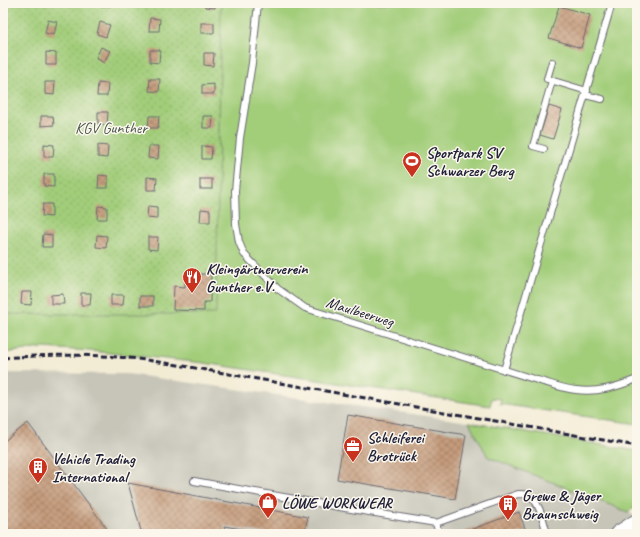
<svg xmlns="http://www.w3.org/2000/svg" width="640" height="537" font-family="Caveat,sans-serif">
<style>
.industrial{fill:#c6c5b8}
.green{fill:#a2cd79;stroke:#62785a}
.garden{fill:url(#garden-dots);stroke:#62785a}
.building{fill:url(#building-cross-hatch)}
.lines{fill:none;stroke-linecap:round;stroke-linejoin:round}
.service-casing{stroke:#6b6971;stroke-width:8}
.tertiary-casing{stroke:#6b6971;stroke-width:18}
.service{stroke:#fff;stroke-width:6}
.tertiary{stroke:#fff;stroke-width:16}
.rail{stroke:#22223b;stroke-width:3;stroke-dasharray:6 3;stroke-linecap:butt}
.labels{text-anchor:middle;stroke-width:3;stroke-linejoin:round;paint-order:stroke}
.park-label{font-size:16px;fill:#48554e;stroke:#fbf7ec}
.poi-label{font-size:16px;font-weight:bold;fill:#22223b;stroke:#fbf7ec;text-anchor:start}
.street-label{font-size:16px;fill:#22223b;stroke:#fbf7ec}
</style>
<defs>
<pattern id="garden-dots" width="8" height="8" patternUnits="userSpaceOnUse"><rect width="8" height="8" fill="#a2cd79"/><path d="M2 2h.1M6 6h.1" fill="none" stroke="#8bb06a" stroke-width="1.8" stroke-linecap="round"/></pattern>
<pattern id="building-cross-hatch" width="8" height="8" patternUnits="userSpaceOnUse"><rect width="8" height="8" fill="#c59b7b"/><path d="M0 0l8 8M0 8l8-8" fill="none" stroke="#a07e66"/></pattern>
</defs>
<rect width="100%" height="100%" fill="#fbf7ec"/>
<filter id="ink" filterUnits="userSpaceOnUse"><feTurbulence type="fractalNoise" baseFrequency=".025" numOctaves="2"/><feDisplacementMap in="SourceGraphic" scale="8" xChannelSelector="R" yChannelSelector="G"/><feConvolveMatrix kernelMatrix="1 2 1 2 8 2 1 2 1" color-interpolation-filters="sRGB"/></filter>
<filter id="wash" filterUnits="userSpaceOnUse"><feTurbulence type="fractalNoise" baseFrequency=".012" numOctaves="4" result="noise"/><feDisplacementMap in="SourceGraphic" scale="16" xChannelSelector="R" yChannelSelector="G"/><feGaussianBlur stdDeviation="0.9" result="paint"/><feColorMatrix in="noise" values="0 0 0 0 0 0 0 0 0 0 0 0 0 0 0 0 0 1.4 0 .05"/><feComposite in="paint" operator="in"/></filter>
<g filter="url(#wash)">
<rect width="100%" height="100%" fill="#f3ecd5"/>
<polygon class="industrial" points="8,373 128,374 469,422 488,457 628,512 637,518 637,534 3,534 3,374"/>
<g class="green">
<polygon points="3,3 637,3 637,424 500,404 501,399 492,398 490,406 204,363 90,351 43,348 3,353"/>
<polygon points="469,422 637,451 637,506 628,512 488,457"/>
</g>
<polygon class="garden" points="3,3 221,3 216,314 3,314"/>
<g id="blocks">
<g class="building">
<rect x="100" y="3" width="10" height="3"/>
<polygon points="205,3 215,3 215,8 205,7"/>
<polygon points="559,6 590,15 581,48 549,38"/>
<polygon points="150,18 160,19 159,31 149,31"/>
<polygon points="48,20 57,22 54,35 45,33"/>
<polygon points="100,22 110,25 106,37 97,34"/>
<rect x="201" y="23" width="13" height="10"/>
<polygon points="101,47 110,51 104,63 96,58"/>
<polygon points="150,50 160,50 159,63 150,62"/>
<polygon points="46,52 56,53 56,65 46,65"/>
<polygon points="204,53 214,53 213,66 204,65"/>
<polygon points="150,79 160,79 159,92 149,91"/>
<polygon points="45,82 55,82 54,95 45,94"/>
<polygon points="98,83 108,84 107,96 97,96"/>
<polygon points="214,84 214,94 202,94 202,85"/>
<polygon points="549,106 562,110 553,139 540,135"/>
<polygon points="98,112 108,112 107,125 98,124"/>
<polygon points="41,116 53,116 54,125 41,126"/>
<polygon points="149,116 159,116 158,128 148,128"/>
<polygon points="203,116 213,116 212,128 203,128"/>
<polygon points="3,142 5,142 4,154 3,154"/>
<polygon points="44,144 54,145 53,157 44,157"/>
<polygon points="98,145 108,146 107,158 98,157"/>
<polygon points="149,146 159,146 158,159 148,158"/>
<polygon points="202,146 212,147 211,159 202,159"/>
<polygon points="44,174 54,174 54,187 44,186"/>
<polygon points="99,175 108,176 108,188 98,188"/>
<polygon points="147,177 157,178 156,190 147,190"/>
<rect x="200" y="179" width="12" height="10"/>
<polygon points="43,204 52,204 52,217 42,216"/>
<polygon points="98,206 107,207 107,219 97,219"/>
<polygon points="148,206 157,207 157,219 147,218"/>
<polygon points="201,209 210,210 210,222 200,222"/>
<polygon points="43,234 52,235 52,247 42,247"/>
<polygon points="97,235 107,236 106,248 96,247"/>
<polygon points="148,237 158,237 157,250 148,249"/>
<polygon points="185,274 211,274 210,302 204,302 204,311 173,310 174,286 185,287"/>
<polygon points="22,292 32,292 31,305 21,304"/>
<polygon points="81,293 91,293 90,305 81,305"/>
<polygon points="63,294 64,304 51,304 51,295"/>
<polygon points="111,295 124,295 123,305 111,305"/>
<rect x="140" y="296" width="13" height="10"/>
<polygon points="348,415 466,435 455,499 337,479"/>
<polygon points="28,423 111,534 9,534 3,526 3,442"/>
<polygon points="128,483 308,517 304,534 270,534 224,526 226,534 159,534 141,531"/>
<polygon points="519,512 526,531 518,534 459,534"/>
</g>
</g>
</g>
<g filter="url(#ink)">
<use href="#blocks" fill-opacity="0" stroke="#6b6971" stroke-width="1"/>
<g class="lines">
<g class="service-casing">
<g id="service">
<path d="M258,3L252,63L240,138L235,191L236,224L239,242L244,254L278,289L305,308L537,380C549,383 563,389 576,390C597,393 617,387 637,379"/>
<polyline points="552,62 547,79 587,91"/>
<polyline points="585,95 602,99"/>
<polyline points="544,149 533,146 552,81"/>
<polyline points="504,370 612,3"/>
<polyline points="194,481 345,508 436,523 439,534"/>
<path d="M436,523L518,494C521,494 525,494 528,495C539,499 544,523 547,534"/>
</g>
</g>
<g class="tertiary-casing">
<polyline id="tertiary" points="618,534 637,522"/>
</g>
<use href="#service" class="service"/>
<use href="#tertiary" class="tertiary"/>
<path class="rail" d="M3,358C41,355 79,354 117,357C137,358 158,362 178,365L637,446"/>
</g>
</g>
<defs>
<g id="stadium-pin" transform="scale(1)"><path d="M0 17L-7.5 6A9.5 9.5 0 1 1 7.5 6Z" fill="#c8321e" stroke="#fbf7ec"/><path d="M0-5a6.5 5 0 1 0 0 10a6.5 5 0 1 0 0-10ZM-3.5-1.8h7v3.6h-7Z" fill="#fff"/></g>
<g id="restaurant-pin" transform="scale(1)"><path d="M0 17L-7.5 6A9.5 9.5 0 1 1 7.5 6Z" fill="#c8321e" stroke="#fbf7ec"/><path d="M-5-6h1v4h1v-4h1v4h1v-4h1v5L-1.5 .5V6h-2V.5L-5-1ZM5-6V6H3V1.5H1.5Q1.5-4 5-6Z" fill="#fff"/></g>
<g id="office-pin" transform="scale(1)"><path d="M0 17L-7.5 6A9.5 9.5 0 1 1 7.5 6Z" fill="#c8321e" stroke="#fbf7ec"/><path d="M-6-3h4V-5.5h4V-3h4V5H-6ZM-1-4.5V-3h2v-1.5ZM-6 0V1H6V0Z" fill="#fff"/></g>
<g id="building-pin" transform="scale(1)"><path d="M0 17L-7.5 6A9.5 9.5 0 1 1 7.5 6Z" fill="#c8321e" stroke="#fbf7ec"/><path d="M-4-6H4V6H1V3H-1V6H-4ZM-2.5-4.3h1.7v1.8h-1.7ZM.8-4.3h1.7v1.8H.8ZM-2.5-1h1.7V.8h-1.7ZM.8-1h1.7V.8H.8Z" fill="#fff"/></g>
<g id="shop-pin" transform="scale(1)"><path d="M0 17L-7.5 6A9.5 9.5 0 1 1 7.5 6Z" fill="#c8321e" stroke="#fbf7ec"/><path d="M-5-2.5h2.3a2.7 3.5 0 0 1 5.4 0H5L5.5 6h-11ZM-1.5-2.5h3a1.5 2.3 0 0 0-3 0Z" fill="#fff"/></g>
</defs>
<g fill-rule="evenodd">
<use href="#stadium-pin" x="412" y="161"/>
<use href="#restaurant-pin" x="192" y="277"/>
<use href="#office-pin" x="353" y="446"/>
<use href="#building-pin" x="38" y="467"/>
<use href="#shop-pin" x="268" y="502"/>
<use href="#building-pin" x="508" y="504"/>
</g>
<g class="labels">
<g class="park-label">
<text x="111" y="133">KGV Gunther</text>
</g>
<g class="poi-label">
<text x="426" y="158">Sportpark SV<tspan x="426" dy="18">Schwarzer Berg</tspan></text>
<text x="206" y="274">Kleingärtnerverein<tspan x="206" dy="18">Gunther e.V.</tspan></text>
<text x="367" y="443">Schleiferei<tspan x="367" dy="18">Brotrück</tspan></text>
<text x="52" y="464">Vehicle Trading<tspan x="52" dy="18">International</tspan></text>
<text x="522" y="501">Grewe &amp; Jäger<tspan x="522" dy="18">Braunschweig</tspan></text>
<text x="282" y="508">LÖWE WORKWEAR</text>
</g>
<g class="street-label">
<text transform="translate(360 311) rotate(17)" y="6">Maulbeerweg</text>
</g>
</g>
<rect width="640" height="537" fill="none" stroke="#fbf7ec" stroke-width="16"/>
</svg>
